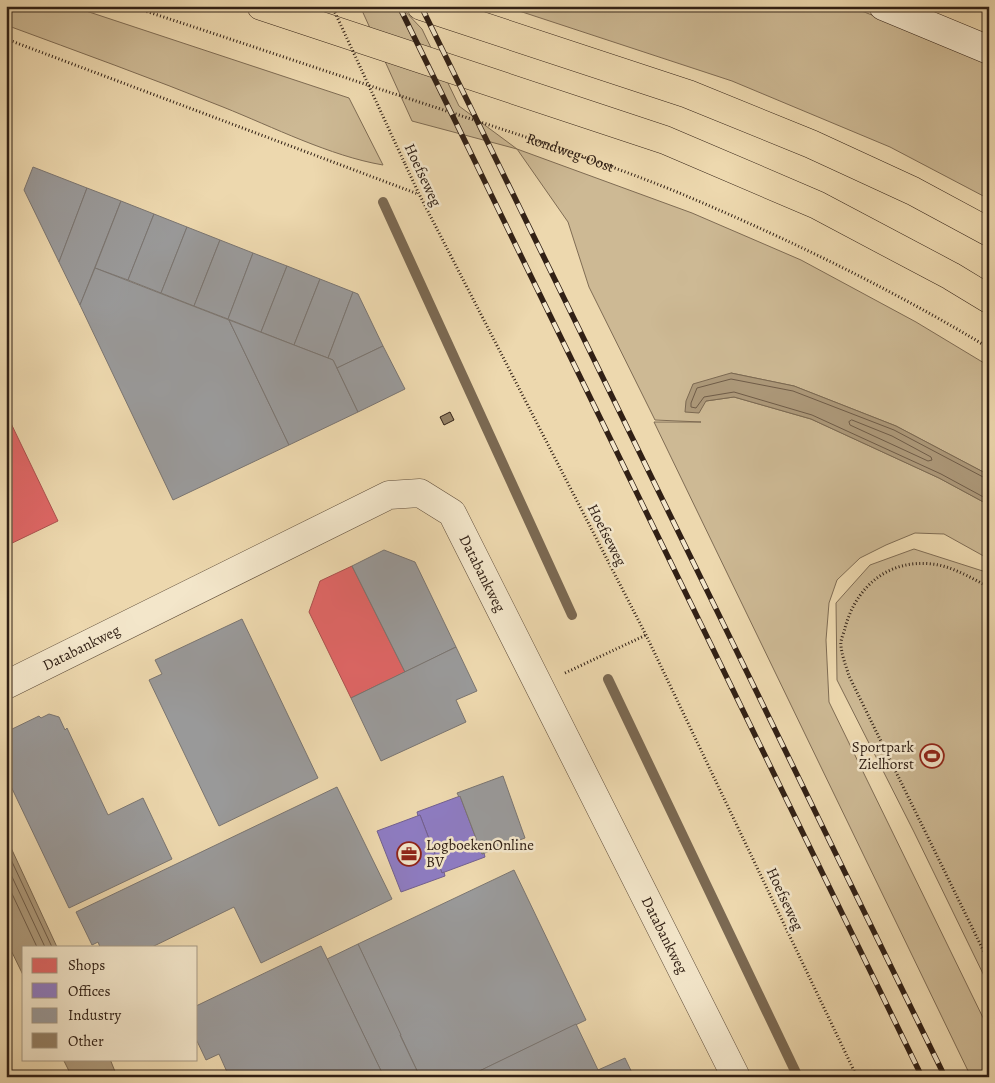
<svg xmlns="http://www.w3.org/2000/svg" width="995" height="1083" font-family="Alegreya,serif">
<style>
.green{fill:#cdb994;stroke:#7f6c54}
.water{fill:#ad997a;stroke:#7b6952}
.shops{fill:#e06666;stroke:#ac514e}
.offices{fill:#8e7cc3;stroke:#72608f}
.industry{fill:#999;stroke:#7a7571}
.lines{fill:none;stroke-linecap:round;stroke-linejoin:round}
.shore{stroke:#6f5c48;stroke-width:1}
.stream{stroke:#7b6952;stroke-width:10}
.building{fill:#938065;stroke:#312015}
.minor-casing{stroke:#604e3b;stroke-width:29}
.secondary-casing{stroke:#312015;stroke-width:29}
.primary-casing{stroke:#312015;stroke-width:29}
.path{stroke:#312015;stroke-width:3;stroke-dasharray:1 2.5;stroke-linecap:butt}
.minor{stroke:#f3e6ca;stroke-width:28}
.secondary{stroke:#f3e6ca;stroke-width:28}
.primary{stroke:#edd8ae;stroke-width:28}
.rail-casing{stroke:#312015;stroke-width:5.5}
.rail{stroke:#f3e6ca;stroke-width:4;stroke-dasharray:11;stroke-linecap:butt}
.path-bridge{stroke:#312015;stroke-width:3;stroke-dasharray:1 2.5;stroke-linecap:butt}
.labels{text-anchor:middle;stroke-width:5;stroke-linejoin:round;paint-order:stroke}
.street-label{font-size:15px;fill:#312015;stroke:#f3e6ca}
.poi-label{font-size:15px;fill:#312015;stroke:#f3e6ca;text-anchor:end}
</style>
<rect width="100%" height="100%" fill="#edd8ae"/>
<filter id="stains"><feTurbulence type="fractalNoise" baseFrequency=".004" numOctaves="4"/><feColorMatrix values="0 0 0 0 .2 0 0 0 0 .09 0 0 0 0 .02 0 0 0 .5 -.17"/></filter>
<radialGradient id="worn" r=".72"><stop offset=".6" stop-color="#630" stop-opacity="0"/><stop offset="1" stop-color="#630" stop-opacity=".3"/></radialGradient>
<g class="green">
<path d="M6,6H71L349,98L383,165C330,156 273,127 223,107C151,78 79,52 6,25Z"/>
<polygon points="360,6 400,6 422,29 459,106 517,149 692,213 801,260 916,322 989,366 989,475 896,426 794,386 731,373 706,401 734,397 811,419 939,478 989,505 989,559 944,534 915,533 886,545 860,558 837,580 829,603 826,640 829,702 989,1030 989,1077 971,1077 654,422 701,422 655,420 589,287 568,222 517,149 412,121"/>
<polygon points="504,6 849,6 989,61 989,199 890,147 732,81"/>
<polygon points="914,549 989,573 989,986 914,832 837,680 836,603 870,565"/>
</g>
<g class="water">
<polygon points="731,373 794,386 896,426 989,475 989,505 939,478 811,419 734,397 706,401 699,413 685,412 686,401 693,384"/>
<polygon points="6,837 57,947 24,947 24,977 6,940"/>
<polygon points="63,1059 110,1059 116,1074 109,1077 72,1077"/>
</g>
<g class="shops">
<polygon points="6,413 58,521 6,546"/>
<polygon points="352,566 405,672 351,698 309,612 320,581"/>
</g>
<g class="offices">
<polygon points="460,796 482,854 484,853 485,857 442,873 420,815 418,816 417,812"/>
<polygon points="420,815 442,873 444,872 445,876 401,892 377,831"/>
</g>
<g class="industry">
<polygon points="33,167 87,188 59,262 24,190"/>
<polygon points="87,188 121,201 80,305 59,262"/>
<polygon points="121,201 154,214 128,280 95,268"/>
<polygon points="154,214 187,227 161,293 128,280"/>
<polygon points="187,227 220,240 194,306 161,293"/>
<polygon points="220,240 253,253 228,319 194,306"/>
<polygon points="253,253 287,266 261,332 228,319"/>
<polygon points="287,266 320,279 294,345 261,332"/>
<polygon points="95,268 229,320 289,445 173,500 80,305"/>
<polygon points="320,279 353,292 328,358 294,345"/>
<polygon points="353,292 358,294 383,346 337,368 333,360 328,358"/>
<polygon points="229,320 333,360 358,412 289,445"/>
<polygon points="383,346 405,389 358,412 337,368"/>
<polygon points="384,550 415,562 456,647 405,672 352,566"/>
<polygon points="242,619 318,778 219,826 149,680 162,674 155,660"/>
<polygon points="456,647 477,691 456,700 466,722 381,761 351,698"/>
<polygon points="49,714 59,717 65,730 67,728 108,815 143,798 172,859 69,908 6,776 6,732 39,716 41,718"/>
<polygon points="503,776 525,838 482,854 460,796 459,797 457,793"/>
<polygon points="337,787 392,899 261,963 234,907 152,947 100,947 98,942 92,945 76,912"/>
<polygon points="514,870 586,1020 467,1077 420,1077 358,944"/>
<polygon points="358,944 401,1035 400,1035 420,1077 384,1077 327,959"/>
<polygon points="321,946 384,1077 229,1077 228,1075 224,1077 218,1077 227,1072 219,1054 206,1060 196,1039 196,1006"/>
<polygon points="576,1024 598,1070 625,1058 634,1077 467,1077"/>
</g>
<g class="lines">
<g class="shore">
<polygon points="852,420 892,436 931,457 932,460 928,461 850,425 849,422"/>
<polyline points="989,479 985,478 894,430 793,391 731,379 697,388 691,403 691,407 696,408 704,397 734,392 812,415 941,474 989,500"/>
<polyline points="6,849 52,947"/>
<polyline points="6,864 45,947"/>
<polyline points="6,881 37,947"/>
</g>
<g class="stream">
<polyline points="383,202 572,615"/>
<polyline points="608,679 798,1077"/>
</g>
</g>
<polygon class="building" points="450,412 454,420 444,425 440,417"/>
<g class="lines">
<g class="minor-casing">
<g id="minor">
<path id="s2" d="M6,685L389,495L420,493L452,513L736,1077"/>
</g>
</g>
<g class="secondary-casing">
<polyline id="secondary" points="883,6 989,50"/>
</g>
<g class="primary-casing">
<g id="primary">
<polyline points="261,6 665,140 817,205 951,276 989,299"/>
<polyline points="421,6 688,94 811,144 913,191 989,232"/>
</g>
</g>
<g class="path">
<path id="s1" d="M130,6C225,37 319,69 413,100C501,129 591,157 677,192C784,237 890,288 989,348"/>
<polyline points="6,39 418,194"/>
<polyline points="405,164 419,194 646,635 857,1077"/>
<path d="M989,587C971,578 952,566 932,564C889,559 856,586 845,628C844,633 840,640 841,646C842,656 846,666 849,676L989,962"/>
<polyline points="565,673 646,635"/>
</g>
<use href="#minor" class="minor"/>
<use href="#secondary" class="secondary"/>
<use href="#primary" class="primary"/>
<g class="rail-casing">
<g id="rail">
<polyline points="399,6 922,1077"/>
<polyline points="421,6 945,1077"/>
</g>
</g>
<use href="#rail" class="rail"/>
<polyline class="path-bridge" points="332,6 405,164"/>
</g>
<defs>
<g id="stadium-ring" transform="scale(1.25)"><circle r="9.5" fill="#f3e6ca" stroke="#8f2418" stroke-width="1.5"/><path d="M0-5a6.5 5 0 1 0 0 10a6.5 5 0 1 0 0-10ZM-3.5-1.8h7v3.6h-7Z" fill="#8f2418"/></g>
<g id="office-ring" transform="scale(1.25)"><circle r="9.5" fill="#f3e6ca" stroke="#8f2418" stroke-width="1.5"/><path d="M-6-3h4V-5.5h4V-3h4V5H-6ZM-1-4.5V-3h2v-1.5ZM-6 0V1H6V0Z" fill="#8f2418"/></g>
</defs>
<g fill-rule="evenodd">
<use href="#stadium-ring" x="932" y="756"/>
<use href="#office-ring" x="409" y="854"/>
</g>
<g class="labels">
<g class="street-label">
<text dy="5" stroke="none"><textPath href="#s1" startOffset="464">Rondweg-Oost</textPath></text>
<text transform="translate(423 175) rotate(65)" y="5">Hoefseweg</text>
<text transform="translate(607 535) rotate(63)" y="5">Hoefseweg</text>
<text dy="5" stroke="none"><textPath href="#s2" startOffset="564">Databankweg</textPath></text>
<text dy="5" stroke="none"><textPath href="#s2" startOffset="84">Databankweg</textPath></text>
<text transform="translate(785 899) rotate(65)" y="5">Hoefseweg</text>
<text dy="5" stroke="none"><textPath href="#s2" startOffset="969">Databankweg</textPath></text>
</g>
<g class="poi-label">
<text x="914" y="752">Sportpark<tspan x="914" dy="17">Zielhorst</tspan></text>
<text x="426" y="850" text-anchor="start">LogboekenOnline<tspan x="426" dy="17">BV</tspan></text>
</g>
</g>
<rect width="995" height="1083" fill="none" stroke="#edd8ae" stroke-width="25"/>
<rect x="8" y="8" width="980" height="1068" fill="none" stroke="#312015" stroke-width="2.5"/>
<rect x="12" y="12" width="970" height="1058" fill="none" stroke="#312015"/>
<rect x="22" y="946" width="175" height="115" fill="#f3e6ca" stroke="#a59782"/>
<rect x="32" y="958" width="25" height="15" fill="#e06666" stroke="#a59782"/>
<text x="68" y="970" font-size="15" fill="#312015">Shops</text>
<rect x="32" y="983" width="25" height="15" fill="#8e7cc3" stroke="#a59782"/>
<text x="68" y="996" font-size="15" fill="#312015">Offices</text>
<rect x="32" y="1008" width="25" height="15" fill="#999999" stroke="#a59782"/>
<text x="68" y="1020" font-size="15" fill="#312015">Industry</text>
<rect x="32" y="1033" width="25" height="15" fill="#938065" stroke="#a59782"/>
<text x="68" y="1046" font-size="15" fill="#312015">Other</text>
<rect width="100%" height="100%" filter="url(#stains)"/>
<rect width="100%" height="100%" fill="url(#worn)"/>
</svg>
